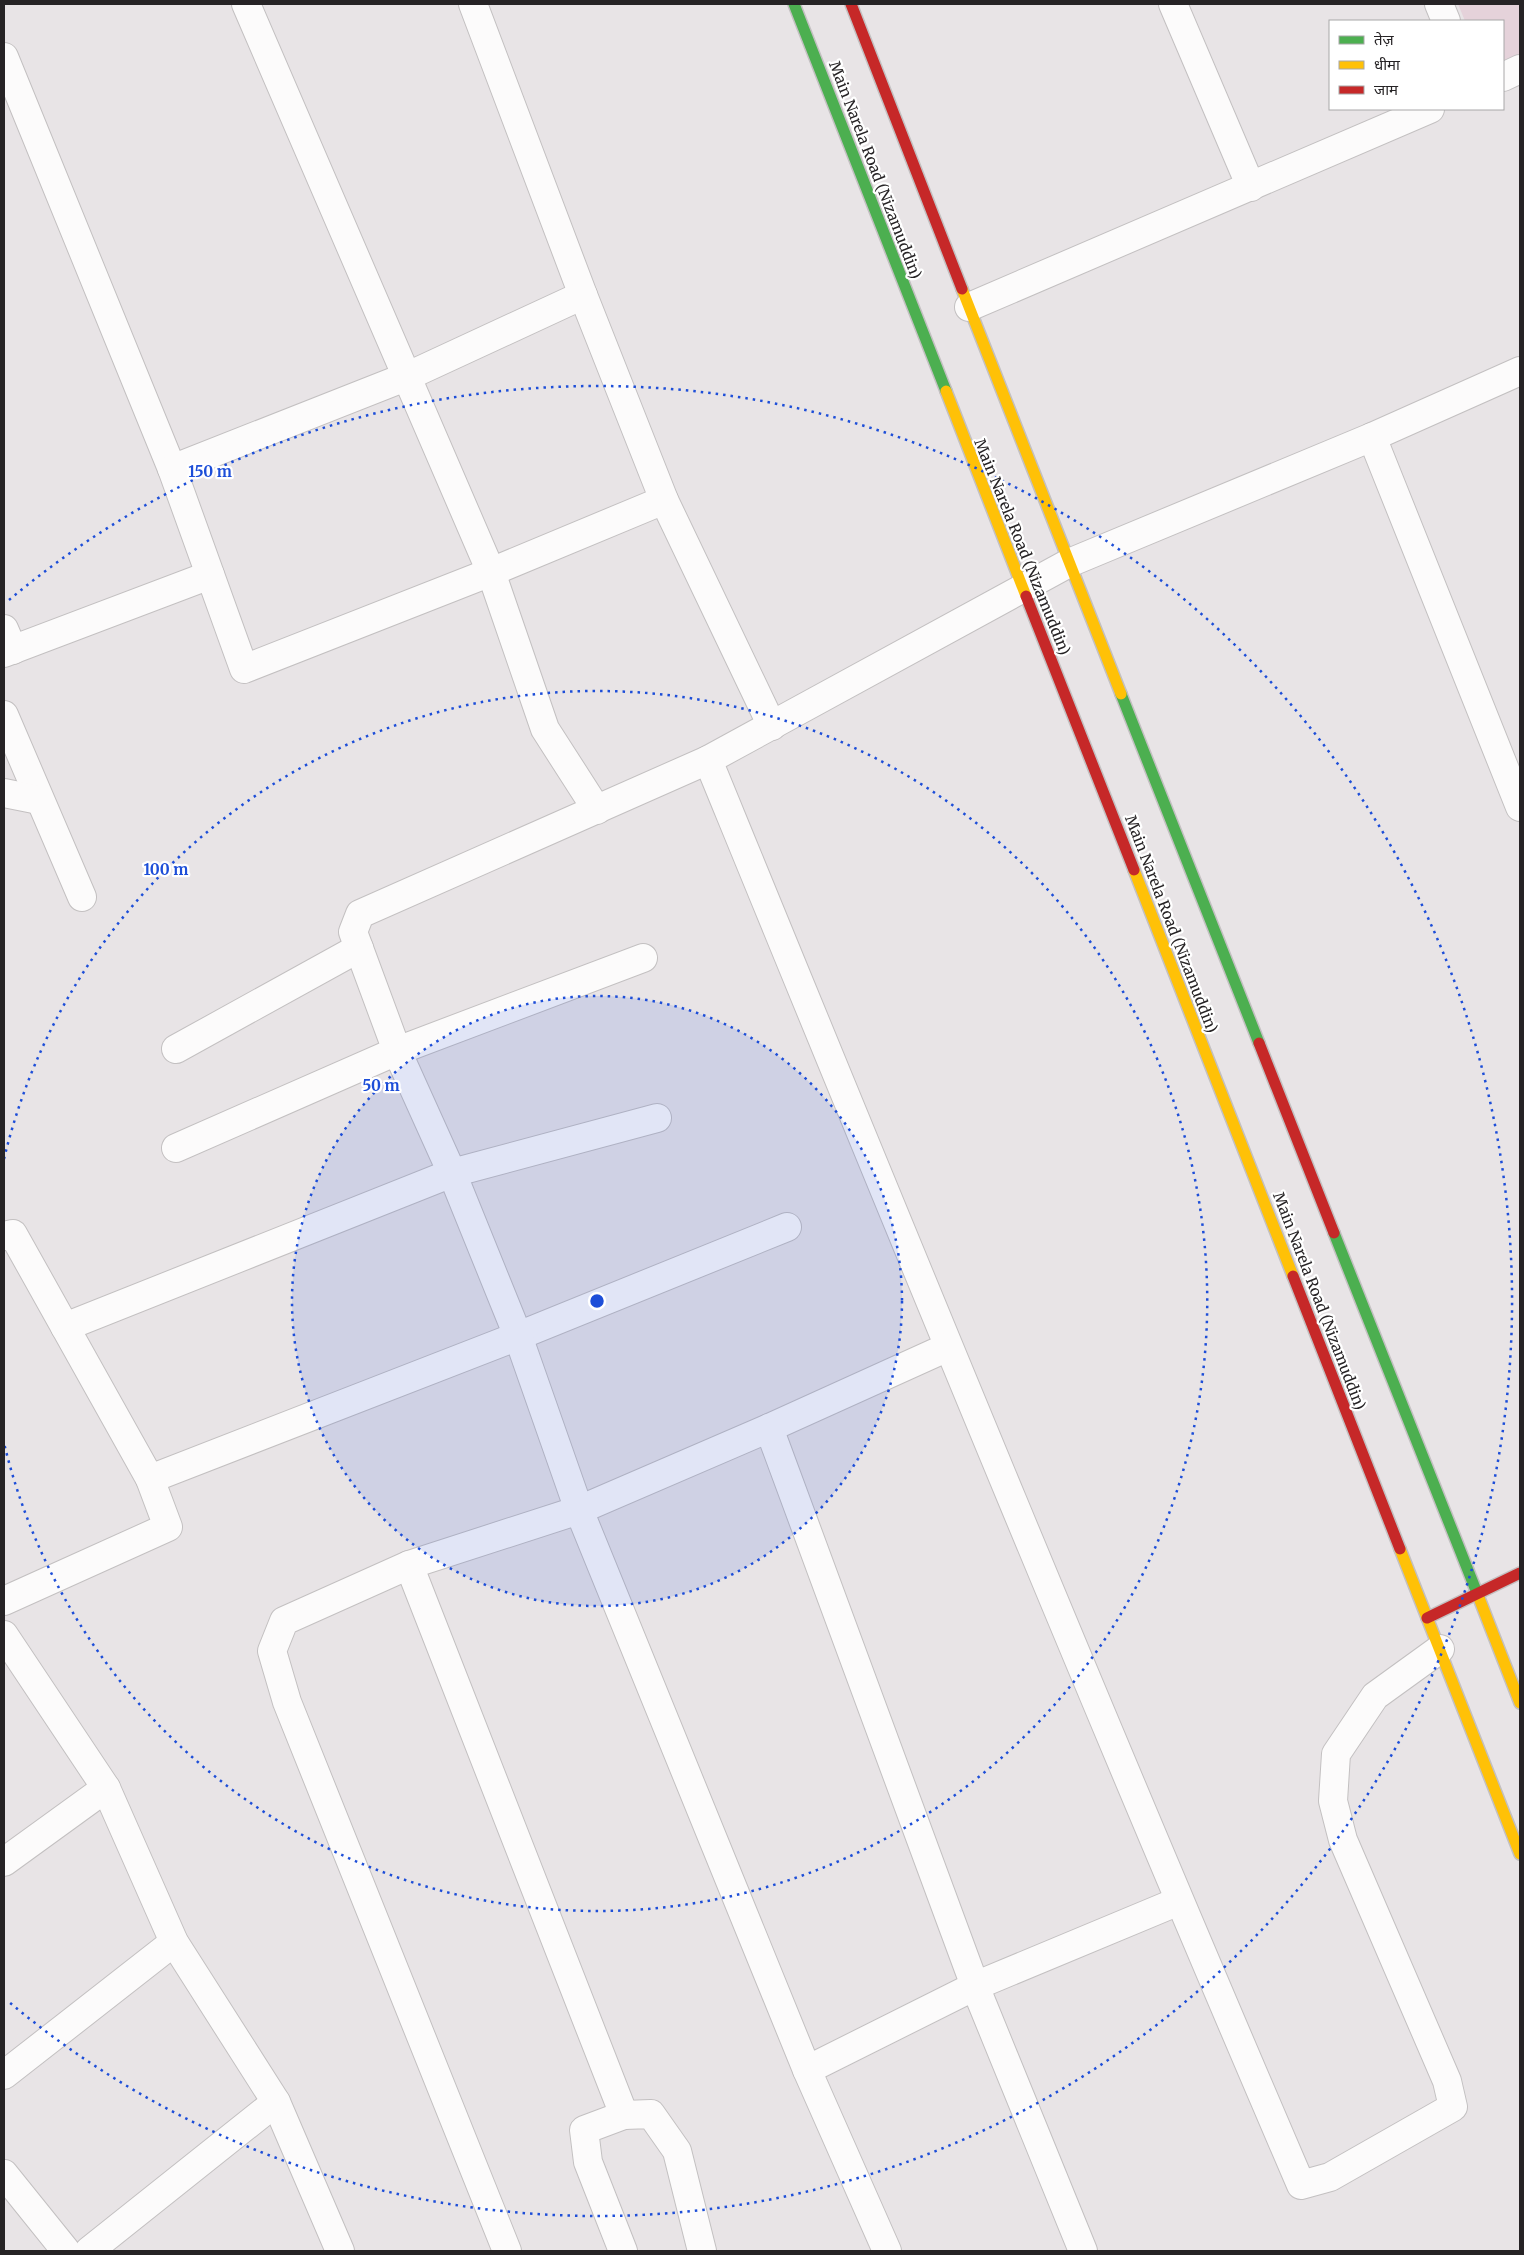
<svg xmlns="http://www.w3.org/2000/svg" width="1524" height="2255" font-family="Merriweather,'Noto Sans Devanagari',serif">
<style>
.green{fill:#e5d2da}
.lines{fill:none;stroke-linecap:round;stroke-linejoin:round}
.street-casing{stroke:#c3c0c1;stroke-width:30}
.fast-casing{stroke:#c3c0c1;stroke-width:14}
.slow-casing{stroke:#c3c0c1;stroke-width:14}
.jam-casing{stroke:#c3c0c1;stroke-width:14}
.street{stroke:#fcfbfb;stroke-width:28}
.fast{stroke:#4caf50;stroke-width:11}
.slow{stroke:#ffc107;stroke-width:11}
.jam{stroke:#c62828;stroke-width:11}
.ring{fill:none;stroke:#1d4ed8;stroke-width:2.5;stroke-dasharray:2.5 5}
.labels{text-anchor:middle;stroke-width:4.5;stroke-linejoin:round;paint-order:stroke}
.street-label{font-size:15px;fill:#262325;stroke:#fff}
.centre{fill:#1d4ed8;stroke:#fff;stroke-width:2.5}
.ring-label{font-size:15px;text-anchor:middle;font-weight:bold;fill:#1d4ed8;stroke:#fff;stroke-width:4.5;stroke-linejoin:round;paint-order:stroke}
</style>
<rect width="100%" height="100%" fill="#e8e4e6"/>
<polygon class="green" points="1458,4 1520,4 1520,55 1503,62 1503,21 1465,21"/>
<g class="lines">
<g class="street-casing">
<g id="street">
<polyline points="246,4 491,572 545,729 597,810"/>
<polyline points="1173,4 1251,187"/>
<polyline points="1439,4 1446,21"/>
<polyline points="4,57 172,469 244,669 491,572 664,500 583,295 473,4"/>
<polyline points="1503,77 1520,69"/>
<polyline points="969,307 1430,109"/>
<polyline points="1372,437 1520,807"/>
<polyline points="172,469 408,376 583,295"/>
<polyline points="664,500 772,726"/>
<polyline points="4,629 13,650"/>
<polyline points="4,653 210,575"/>
<polyline points="4,715 82,897"/>
<path d="M708,760C903,1236 1098,1713 1301,2185L1330,2177L1453,2107L1447,2081L1343,1840L1333,1801L1336,1754L1375,1696L1440,1649"/>
<polyline points="4,793 39,800"/>
<polyline points="176,1049 359,948"/>
<polyline points="176,1148 397,1051 643,958"/>
<polyline points="4,1236 13,1234 150,1479 168,1527 4,1601"/>
<polyline points="65,1327 452,1173 657,1118"/>
<polyline points="769,1428 975,1986 1083,2251"/>
<polyline points="150,1479 518,1336 787,1227"/>
<polyline points="409,1565 624,2115 651,2114 677,2151 702,2251"/>
<polyline points="4,1635 106,1788 174,1942 276,2102 340,2251"/>
<polyline points="4,1862 106,1788"/>
<polyline points="807,2070 975,1986 1179,1901"/>
<polyline points="4,2075 174,1942"/>
<polyline points="4,2174 66,2251"/>
<polyline points="89,2251 276,2102"/>
<polyline points="507,2251 287,1702 272,1651 284,1621 409,1565 579,1510 769,1428 948,1347"/>
<polyline points="623,2251 588,2162 584,2130 624,2115"/>
<polyline points="887,2251 807,2070 579,1510 518,1336 452,1173 397,1051 353,932 360,914 708,760 1069,563 1372,437 1520,371"/>
</g>
</g>
<g class="fast-casing">
<g id="fast">
<polyline points="794,4 946,391"/>
<polyline points="1121,694 1259,1043"/>
<polyline points="1334,1233 1479,1598"/>
</g>
</g>
<g class="slow-casing">
<g id="slow">
<polyline points="962,289 1121,694"/>
<polyline points="946,391 1026,596"/>
<polyline points="1134,870 1293,1276"/>
<polyline points="1400,1549 1520,1854"/>
<polyline points="1479,1598 1520,1703"/>
</g>
</g>
<g class="jam-casing">
<g id="jam">
<polyline points="851,4 962,289"/>
<polyline points="1026,596 1134,870"/>
<polyline points="1259,1043 1334,1233"/>
<polyline points="1293,1276 1400,1549"/>
<polyline points="1427,1618 1520,1573"/>
</g>
</g>
<use href="#street" class="street"/>
<use href="#fast" class="fast"/>
<use href="#slow" class="slow"/>
<use href="#jam" class="jam"/>
</g>
<circle cx="597" cy="1301" r="305" fill="#1d4ed8" fill-opacity=".12"/>
<g class="ring">
<circle cx="597" cy="1301" r="305"/>
<path d="M4 1159A610 610 0 1 1 4 1443"/>
<path d="M9 600A915 915 0 1 1 9 2002"/>
</g>
<g class="labels">
<g class="street-label">
<text transform="translate(875 170) rotate(69)" y="5">Main Narela Road (Nizamuddin)</text>
<text transform="translate(1022 547) rotate(68)" y="5">Main Narela Road (Nizamuddin)</text>
<text transform="translate(1171 924) rotate(69)" y="5">Main Narela Road (Nizamuddin)</text>
<text transform="translate(1319 1301) rotate(69)" y="5">Main Narela Road (Nizamuddin)</text>
</g>
</g>
<circle cx="597" cy="1301" r="8" class="centre"/>
<g class="ring-label">
<text x="210" y="477">150 m</text>
<text x="166" y="875">100 m</text>
<text x="381" y="1091">50 m</text>
</g>
<rect width="1524" height="2255" fill="none" stroke="#262325" stroke-width="10"/>
<rect x="1329" y="20" width="175" height="90" fill="#ffffff" stroke="#a8a7a8"/>
<rect x="1339" y="36" width="25" height="8" fill="#4caf50" stroke="#a8a7a8"/>
<text x="1374" y="45" font-size="15" fill="#262325">तेज़</text>
<rect x="1339" y="61" width="25" height="8" fill="#ffc107" stroke="#a8a7a8"/>
<text x="1374" y="70" font-size="15" fill="#262325">धीमा</text>
<rect x="1339" y="86" width="25" height="8" fill="#c62828" stroke="#a8a7a8"/>
<text x="1374" y="95" font-size="15" fill="#262325">जाम</text>
</svg>
